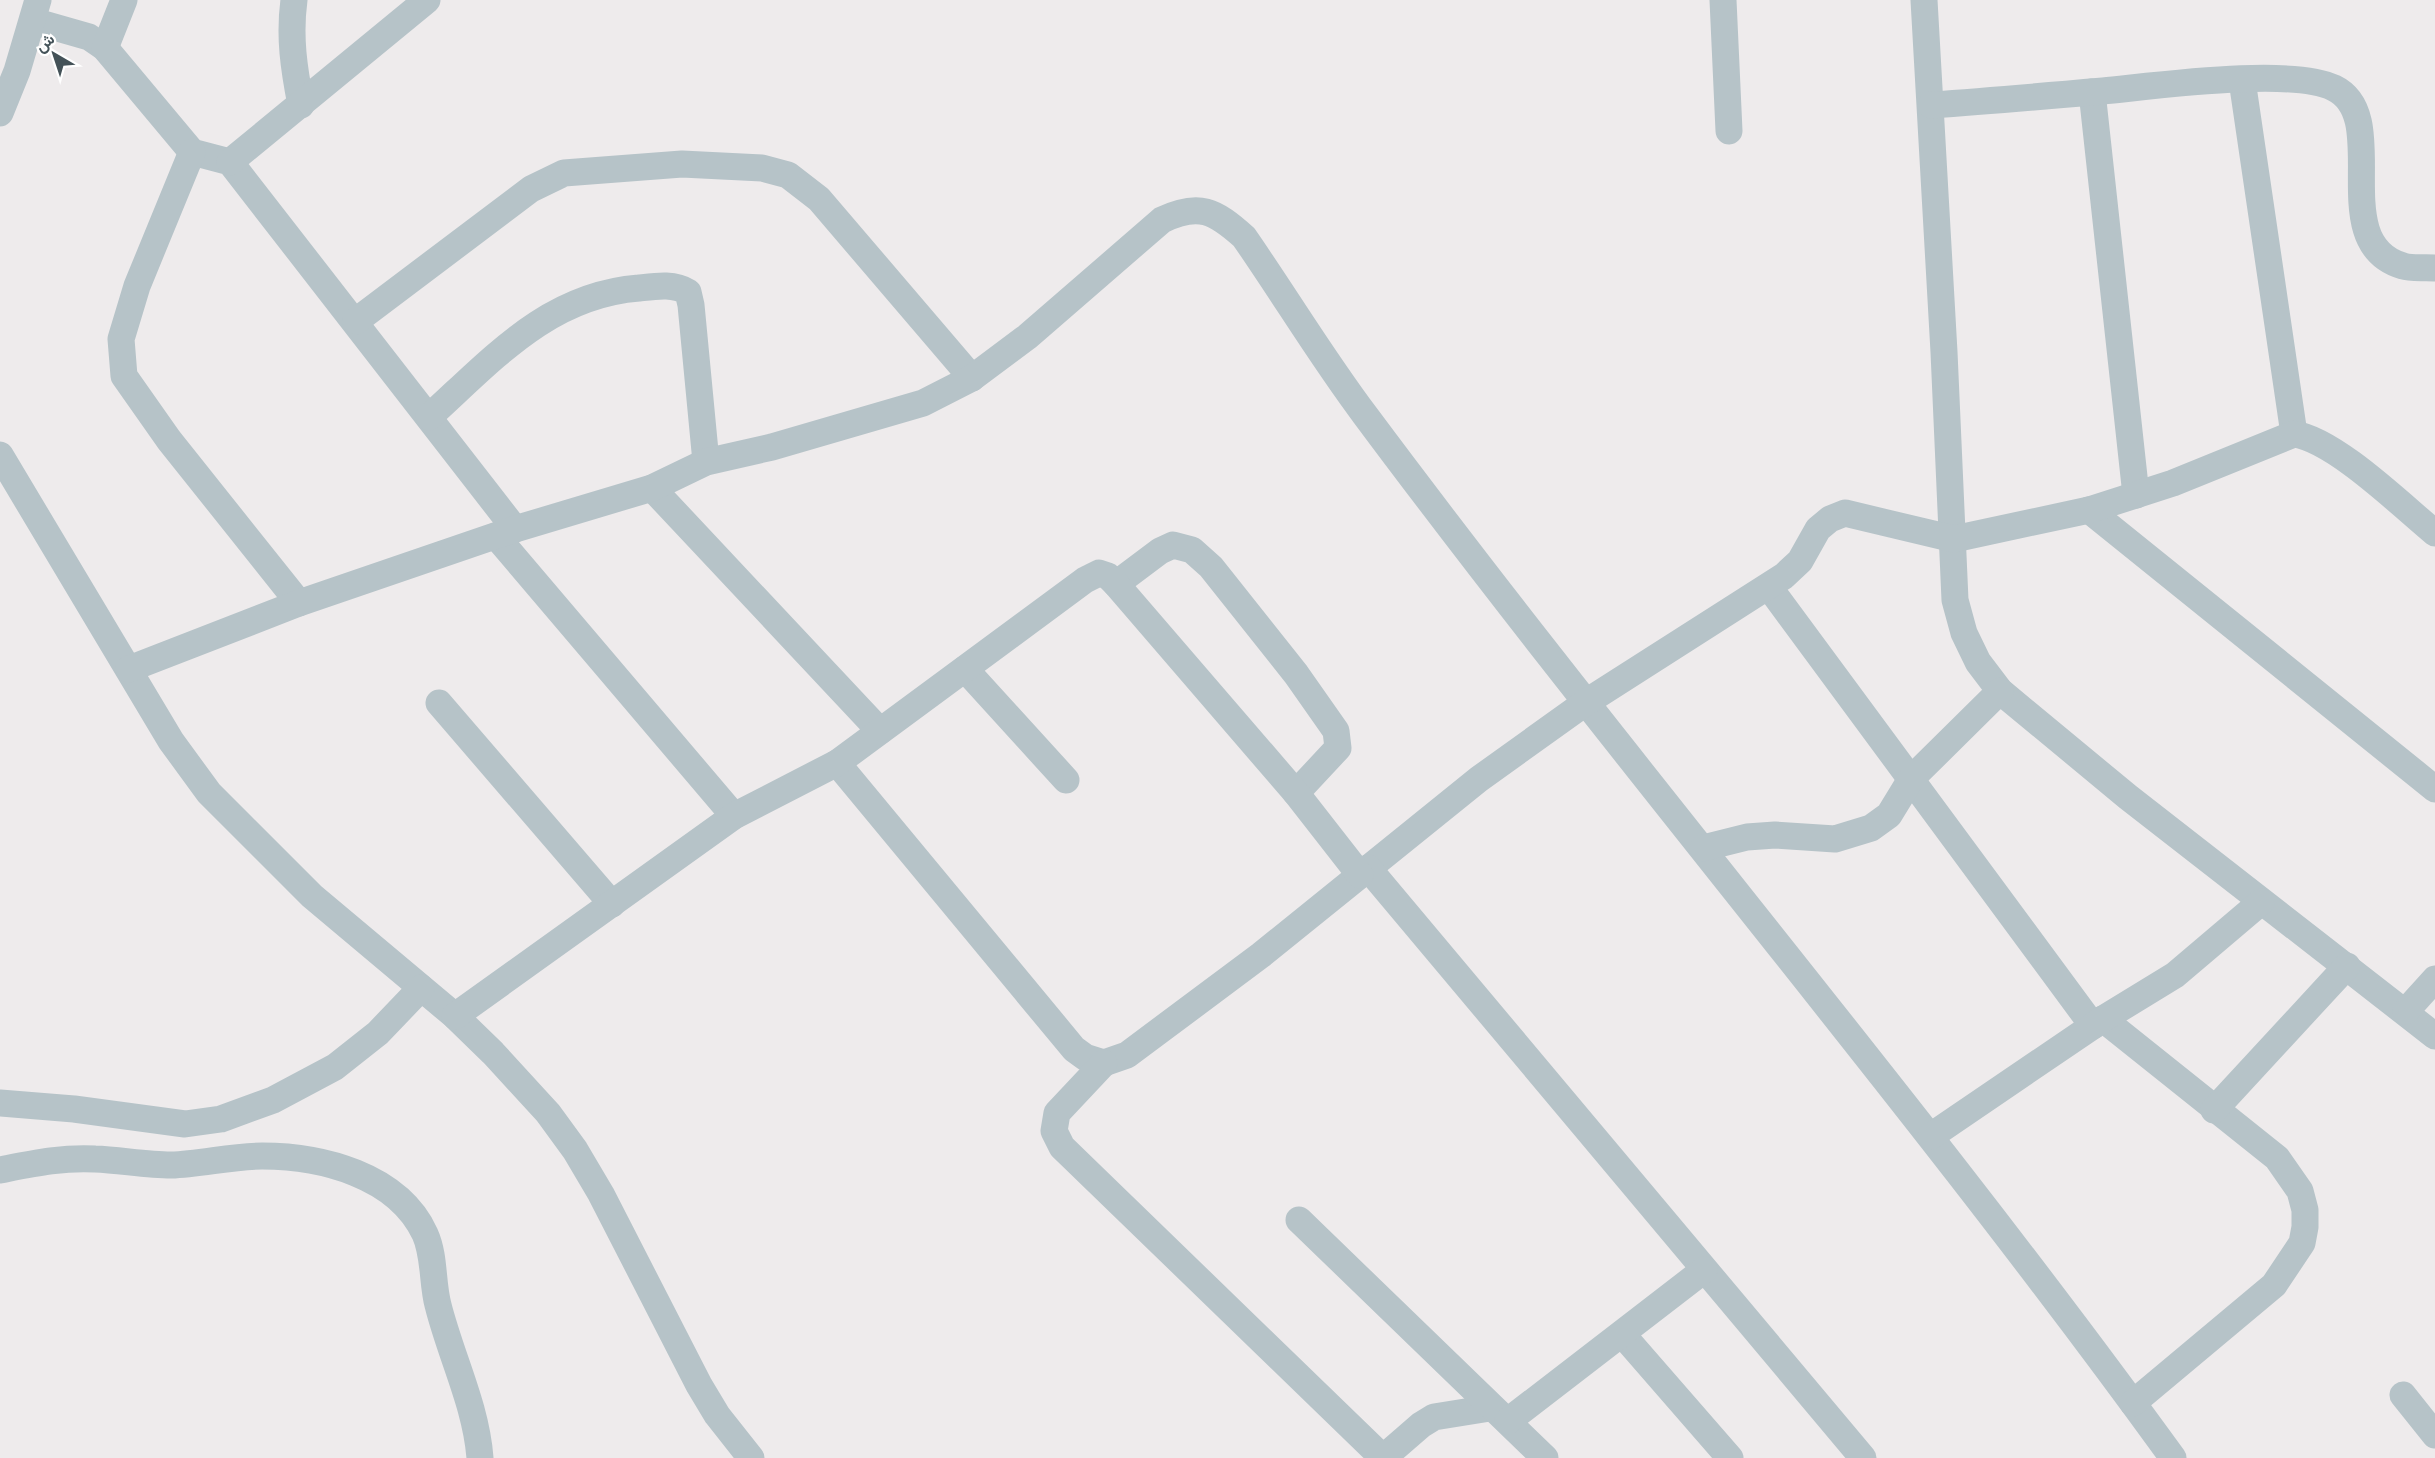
<svg xmlns="http://www.w3.org/2000/svg" width="2435" height="1458" font-family="Overpass,Vazirmatn,sans-serif">
<style>
.lines{fill:none;stroke-linecap:round;stroke-linejoin:round}
.minor{stroke:#b6c3c8;stroke-width:27}
</style>
<rect width="100%" height="100%" fill="#eeebec"/>
<g class="lines">
<g class="minor">
<path d="M294,0C289,37 294,69 301,105"/>
<polyline points="1723,0 1729,131"/>
<polyline points="1924,0 1944,352 1955,600 1964,633 1978,662 2000,691 2128,797 2435,1036"/>
<polyline points="33,21 89,37 105,48 192,152 230,162 515,529"/>
<polyline points="105,48 124,0"/>
<polyline points="2242,80 2294,434"/>
<polyline points="2092,92 2136,495"/>
<path d="M1931,105C1988,101 2046,96 2103,91C2155,86 2291,67 2334,88C2394,117 2324,243 2403,266C2412,269 2425,267 2435,268"/>
<polyline points="0,113 17,71 38,0"/>
<polyline points="192,152 137,286 121,339 124,376 169,440 299,603"/>
<polyline points="230,162 427,0"/>
<polyline points="356,321 531,189 564,173 682,164 762,168 788,175 819,199 972,378"/>
<path d="M429,417C493,359 548,295 639,288C656,286 674,283 688,292L691,305L706,462"/>
<polyline points="0,455 171,741 209,793 312,896 455,1016 493,1053 548,1113 575,1150 601,1194 699,1385 717,1415 751,1458"/>
<polyline points="652,488 880,731"/>
<polyline points="2089,510 2435,789"/>
<polyline points="496,536 734,816"/>
<polyline points="1116,584 1160,551 1173,545 1192,550 1211,567 1296,674 1336,731 1338,748 1296,793"/>
<polyline points="1769,587 2093,1026"/>
<path d="M129,669L299,603L515,529L652,488L706,462L772,447L923,403L972,378L1027,337L1162,220C1199,202 1215,211 1244,237C1285,296 1322,358 1365,415C1628,768 1915,1102 2173,1458"/>
<polyline points="965,669 1066,780"/>
<polyline points="439,703 612,904"/>
<path d="M837,763L1074,1049L1085,1057L1104,1063L1127,1055L1261,955L1479,779L1585,703L1784,576L1800,561L1818,529L1830,519L1845,513L1954,539L2089,510L2173,483L2294,434C2335,440 2401,505 2435,533"/>
<polyline points="1703,848 1747,837 1775,835 1835,839 1871,828 1889,815 1911,779 2000,691"/>
<polyline points="1368,868 1863,1458"/>
<polyline points="2406,1011 2435,979"/>
<polyline points="455,1016 734,816 837,763 1085,580 1099,573 1108,576 1116,584 1296,793 1360,875"/>
<polyline points="2103,1019 2277,1158 2300,1191 2305,1210 2305,1227 2302,1243 2274,1285 2133,1403"/>
<polyline points="1104,1063 1057,1113 1054,1131 1062,1147 1383,1458 1421,1425 1434,1417 1490,1408"/>
<polyline points="0,1103 74,1109 185,1124 221,1119 273,1100 335,1067 378,1033 421,988"/>
<polyline points="2214,1110 2347,966"/>
<polyline points="1931,1136 2103,1019 2175,975 2261,902"/>
<path d="M0,1170C31,1164 63,1157 95,1159C120,1160 146,1165 171,1165C201,1164 232,1156 262,1156C321,1156 398,1175 425,1234C435,1256 432,1283 438,1305C451,1357 476,1405 480,1458"/>
<polyline points="1299,1220 1545,1458"/>
<polyline points="1622,1334 1730,1458"/>
<polyline points="2403,1395 2435,1435"/>
<polyline points="1508,1421 1704,1270"/>
</g>
</g>
<g transform="translate(54 54) rotate(321)" stroke="#ffffff" stroke-width="4.5" paint-order="stroke">
<path d="M0-4.5L10 22L0 15L-10 22Z" fill="#445258"/>
<text y="-9" font-size="16" font-weight="bold" text-anchor="middle" fill="#445258">ش</text>
</g>
</svg>
